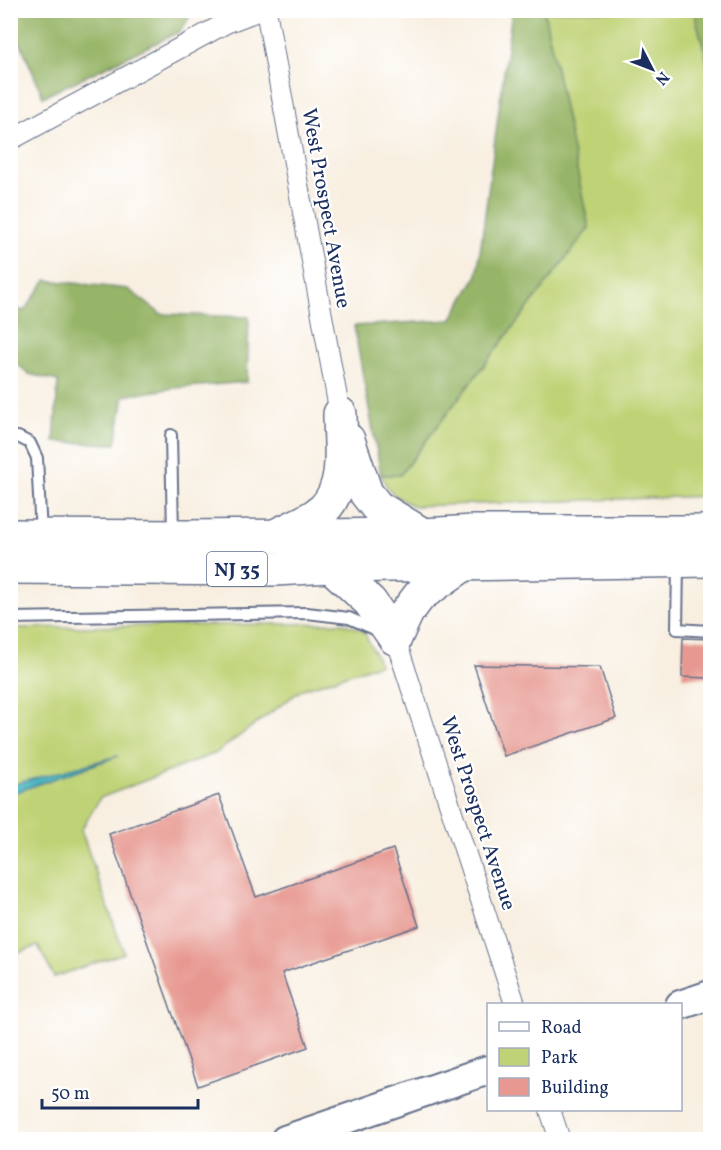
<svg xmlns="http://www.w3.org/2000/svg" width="721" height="1150" font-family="Vollkorn,serif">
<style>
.green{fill:#bfd376;stroke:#6d816a;stroke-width:1.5}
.forest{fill:#97b567;stroke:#597262;stroke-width:1.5}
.water{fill:#43b2bd;stroke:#2f708e;stroke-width:1.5}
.building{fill:#e79991}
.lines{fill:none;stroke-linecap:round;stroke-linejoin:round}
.lane-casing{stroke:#68728c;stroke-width:14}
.street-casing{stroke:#68728c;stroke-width:22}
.secondary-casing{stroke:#68728c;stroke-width:32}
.highway-casing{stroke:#68728c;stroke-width:36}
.lane{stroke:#fff;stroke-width:10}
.street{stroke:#fff;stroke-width:20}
.secondary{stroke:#fff;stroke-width:28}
.highway{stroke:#fff;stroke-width:33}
.labels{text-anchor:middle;stroke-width:4.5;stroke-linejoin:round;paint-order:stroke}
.shield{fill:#fff;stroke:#5f6d8e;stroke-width:1.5}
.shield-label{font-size:20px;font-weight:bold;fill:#1b2f5e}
.street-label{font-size:21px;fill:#1b2f5e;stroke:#fff}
</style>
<rect width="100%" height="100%" fill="#fff"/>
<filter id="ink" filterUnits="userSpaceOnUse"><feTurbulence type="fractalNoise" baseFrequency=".0167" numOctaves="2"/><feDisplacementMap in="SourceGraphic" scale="12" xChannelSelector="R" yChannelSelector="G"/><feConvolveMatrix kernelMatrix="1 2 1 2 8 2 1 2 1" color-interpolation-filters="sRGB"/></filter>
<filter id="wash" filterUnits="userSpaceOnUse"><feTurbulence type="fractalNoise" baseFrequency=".008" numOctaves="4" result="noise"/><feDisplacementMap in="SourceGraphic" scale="24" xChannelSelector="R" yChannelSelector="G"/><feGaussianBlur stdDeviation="1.35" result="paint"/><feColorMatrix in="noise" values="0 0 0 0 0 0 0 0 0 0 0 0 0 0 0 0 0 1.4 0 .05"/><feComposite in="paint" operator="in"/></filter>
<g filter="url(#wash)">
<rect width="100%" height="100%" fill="#f8efe1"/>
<g class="green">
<path d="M544,11H694L710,72V496L414,506C398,499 388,493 381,475H400L589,228Z"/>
<polygon points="342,623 363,630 380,664 303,689 216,753 100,798 81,830 124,953 54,977 38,946 11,955 10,794 107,760 11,785 11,628"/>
</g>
<g class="forest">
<polygon points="10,11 11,10 193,11 181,31 43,97 11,20"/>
<polygon points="512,11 544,11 589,228 400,475 381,475 354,326 451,320 477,275"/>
<polygon points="694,11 710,11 710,72"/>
<polygon points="46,280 128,289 161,314 249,317 247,382 175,388 124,396 116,444 54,442 58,381 29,374 10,358 11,306 24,311"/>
</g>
<polygon class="water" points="118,756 11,794 11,785"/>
<g id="blocks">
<g class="building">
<polygon points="683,638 710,639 710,678 682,677"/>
<polygon points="474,665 600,667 616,718 504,756"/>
<polygon points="219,795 256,897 393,849 419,926 282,973 308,1047 198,1086 109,834"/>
</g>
</g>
</g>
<g filter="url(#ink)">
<use href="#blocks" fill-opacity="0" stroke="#68728c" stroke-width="1.5"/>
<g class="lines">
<g class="lane-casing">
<g id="lane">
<polyline points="171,435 173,534"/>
<polyline points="10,437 18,437 30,443 37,458 41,534"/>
<polyline points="678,564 677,629 710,631"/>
<polyline points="10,618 307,613 349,618 379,631"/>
</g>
</g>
<g class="street-casing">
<g id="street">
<polyline points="266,10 340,414"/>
<polyline points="10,140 226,23 260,10"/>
<polyline points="395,638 515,1004"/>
<polyline points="550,1110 560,1140"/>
</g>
</g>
<g class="secondary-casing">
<g id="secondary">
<polyline points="680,1005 710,995"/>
<polyline points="285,1140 488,1070"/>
</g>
</g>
<g class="highway-casing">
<g id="highway">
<polyline points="348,440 366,493 377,507 423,535"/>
<path d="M279,534C294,527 312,520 324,509C348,484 340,445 340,414"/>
<polyline points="10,536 186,537 423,535 474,532 710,532"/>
<polyline points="331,566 370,602 395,638"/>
<polyline points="10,567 274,569 331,566 710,560"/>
<polyline points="395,638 407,612 420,595 463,565"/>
</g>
</g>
<use href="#lane" class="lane"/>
<use href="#street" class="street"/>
<use href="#secondary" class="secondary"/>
<use href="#highway" class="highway"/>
</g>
</g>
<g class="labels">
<rect class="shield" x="207" y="552" width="60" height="34" rx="4.5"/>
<g class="shield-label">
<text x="237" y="576">NJ 35</text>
</g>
<g class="street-label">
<text transform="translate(327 208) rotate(80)" y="7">West Prospect Avenue</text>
<text transform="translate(479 813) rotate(72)" y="7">West Prospect Avenue</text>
</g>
</g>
<rect width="721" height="1150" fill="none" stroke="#fff" stroke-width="36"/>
<rect x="487" y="1003" width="195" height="108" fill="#ffffff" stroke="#a4acbf" stroke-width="1.5"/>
<rect x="499" y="1022" width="30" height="9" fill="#ffffff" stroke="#a4acbf" stroke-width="1.5"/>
<text x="541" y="1033" font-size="18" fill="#1b2f5e">Road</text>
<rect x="499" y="1048" width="30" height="18" fill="#bfd376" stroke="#a4acbf" stroke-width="1.5"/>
<text x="541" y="1063" font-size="18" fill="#1b2f5e">Park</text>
<rect x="499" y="1078" width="30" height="18" fill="#e79991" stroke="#a4acbf" stroke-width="1.5"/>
<text x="541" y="1093" font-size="18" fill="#1b2f5e">Building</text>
<g transform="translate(652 69) rotate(132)" stroke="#ffffff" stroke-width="4.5" paint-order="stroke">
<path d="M0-4.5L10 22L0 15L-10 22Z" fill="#1b2f5e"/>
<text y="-9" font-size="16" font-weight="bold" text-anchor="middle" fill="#1b2f5e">N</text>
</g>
<path d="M42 1099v9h156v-9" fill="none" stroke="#1b2f5e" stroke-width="3"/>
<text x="51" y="1099" font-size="18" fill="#1b2f5e" stroke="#ffffff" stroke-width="4.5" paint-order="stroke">50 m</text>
</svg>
